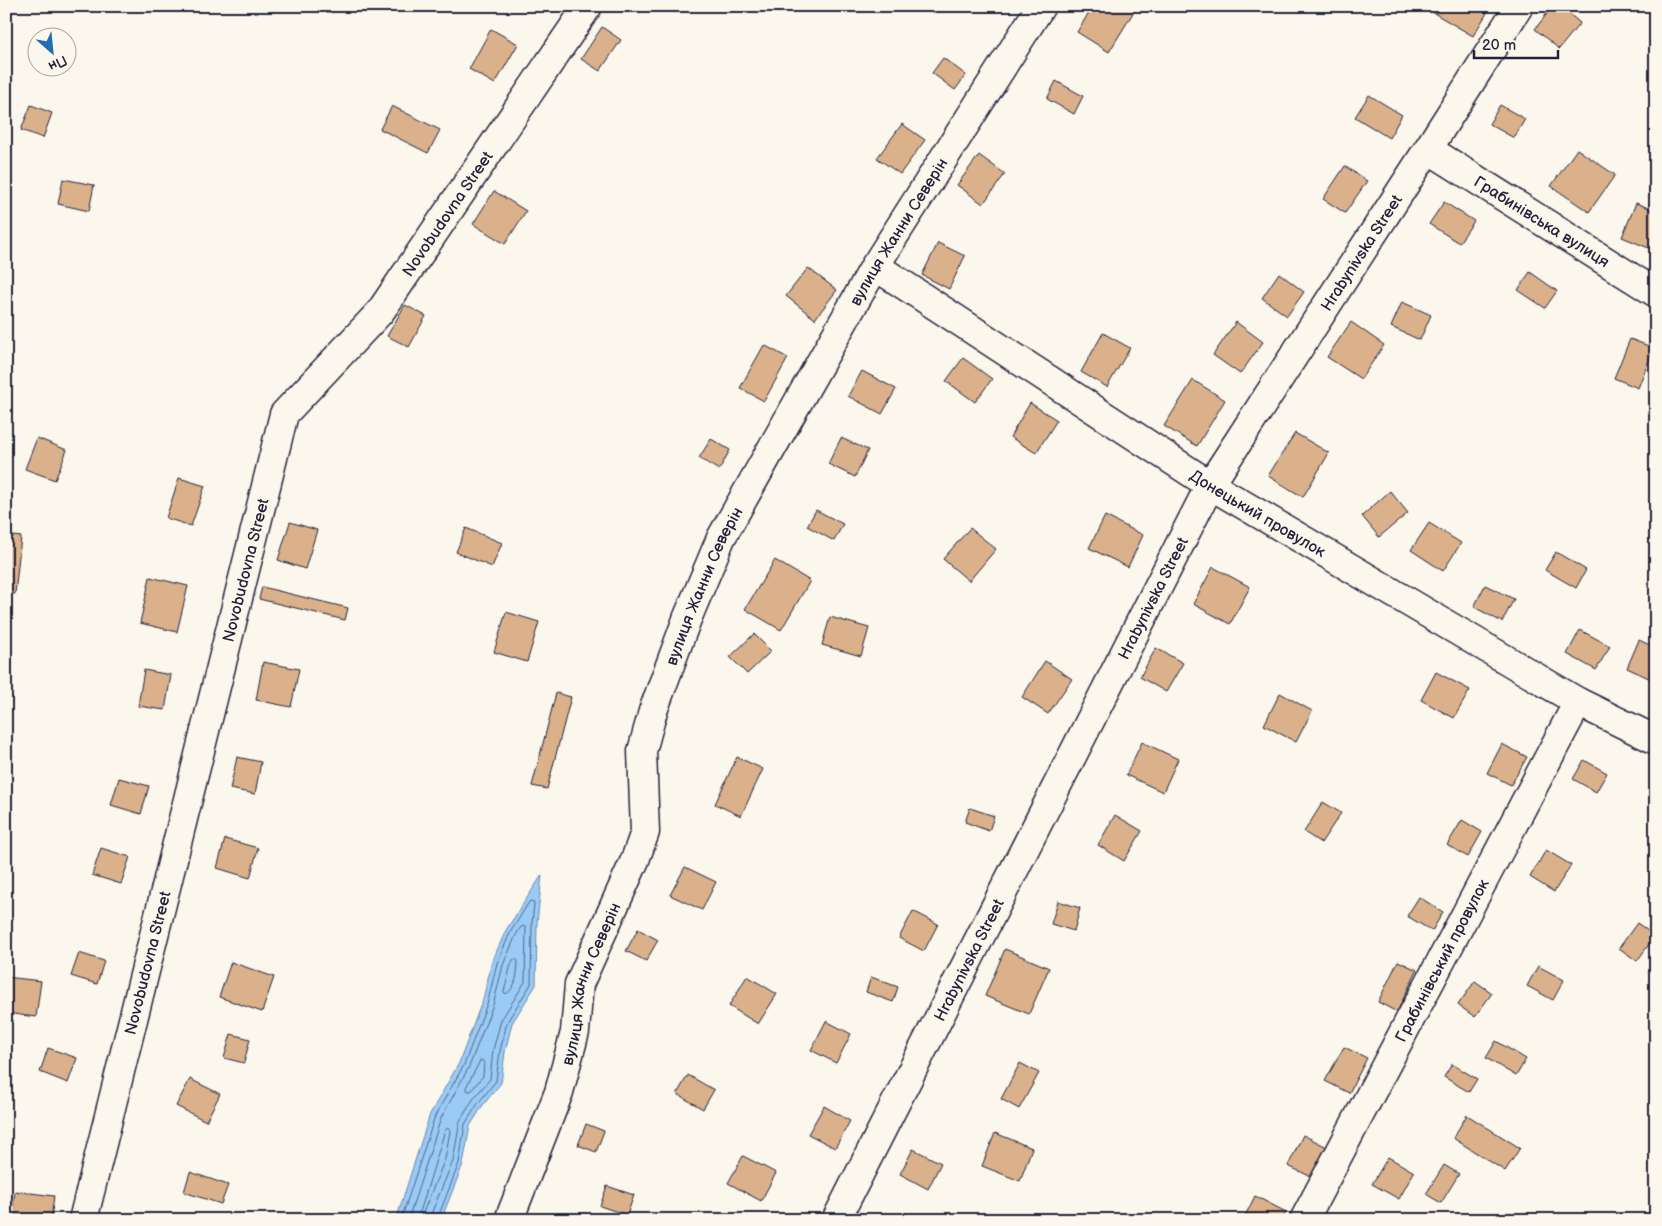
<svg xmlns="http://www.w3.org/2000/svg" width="1662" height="1226" font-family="'Balsamiq Sans',sans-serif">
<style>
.water{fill:#99cbf6;stroke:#6987ab}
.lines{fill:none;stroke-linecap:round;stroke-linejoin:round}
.shore{stroke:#526686;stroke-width:1}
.building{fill:#dab18b;stroke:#22223b}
.minor-casing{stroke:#22223b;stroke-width:31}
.minor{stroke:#fbf7ec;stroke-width:28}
.labels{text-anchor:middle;stroke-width:4;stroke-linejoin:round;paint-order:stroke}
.street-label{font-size:16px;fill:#22223b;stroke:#fbf7ec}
</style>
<rect width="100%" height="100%" fill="#fbf7ec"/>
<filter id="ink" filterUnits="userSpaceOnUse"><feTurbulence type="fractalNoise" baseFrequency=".02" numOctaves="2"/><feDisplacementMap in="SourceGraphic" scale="10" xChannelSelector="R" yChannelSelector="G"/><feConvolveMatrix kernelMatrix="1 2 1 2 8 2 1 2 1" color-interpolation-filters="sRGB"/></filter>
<g filter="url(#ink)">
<polygon class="water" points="542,875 537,923 536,985 512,1023 505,1052 501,1083 483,1105 470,1126 463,1164 441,1220 396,1220 430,1114 459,1063 483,999 492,962 506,930"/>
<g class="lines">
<g class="shore">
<path d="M516,959L518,961C517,974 517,987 506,994L504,992L510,968L513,960Z"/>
<polygon points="481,1060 484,1062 483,1076 471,1091 468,1091 466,1088"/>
<polyline points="401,1220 435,1116 464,1065 488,1001 497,963 510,933 529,902 532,901 534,904 532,923 531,984 507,1022 500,1051 496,1081 479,1102 465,1124 459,1163 437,1220"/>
<polyline points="408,1220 441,1118 469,1067 494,1002 503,965 516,935 521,927 524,926 526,928 525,982 501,1020 493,1050 490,1079 474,1098 460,1121 453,1161 431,1214 430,1220"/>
<polyline points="416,1220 421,1209 445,1130 448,1128 450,1131 445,1159 424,1210 423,1220"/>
</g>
</g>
<g class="building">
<polygon points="1093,6 1133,6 1136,8 1109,52 1077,32"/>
<polygon points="1435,6 1475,6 1487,13 1473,36 1432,12"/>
<polygon points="1553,6 1560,6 1580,23 1559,49 1535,29"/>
<polygon points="602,27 621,40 600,71 581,59"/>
<polygon points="491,29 518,44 495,84 469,69"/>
<polygon points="943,58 966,75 955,90 932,73"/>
<polygon points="1056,81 1083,96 1074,114 1047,99"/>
<polygon points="1369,95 1402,115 1389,138 1355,117"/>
<polygon points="31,105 52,113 43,138 21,130"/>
<polygon points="1500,105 1525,119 1514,138 1489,124"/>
<polygon points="392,106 440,130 428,153 380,129"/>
<polygon points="902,124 925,140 900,174 877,158"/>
<polygon points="1577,149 1615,175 1589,212 1551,186"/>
<polygon points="979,155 1005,174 983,204 957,185"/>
<polygon points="1345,166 1367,181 1345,213 1323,199"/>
<polygon points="63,179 94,185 89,211 58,204"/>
<polygon points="494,191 526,211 505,244 473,224"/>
<polygon points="1444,202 1474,221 1459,243 1429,224"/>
<polygon points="1636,203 1656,211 1656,251 1622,237"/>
<polygon points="938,243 965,256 949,289 922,275"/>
<polygon points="808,268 837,290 815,319 786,296"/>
<polygon points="1530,272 1557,291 1545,308 1518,290"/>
<polygon points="1279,273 1304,292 1287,316 1262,298"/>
<polygon points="1402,302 1431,315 1420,340 1391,327"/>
<polygon points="405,305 426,316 409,347 387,336"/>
<polygon points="1236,322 1263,342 1240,374 1213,355"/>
<polygon points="1351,322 1384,345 1361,379 1327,357"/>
<polygon points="1103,333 1130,348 1107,387 1081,372"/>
<polygon points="1630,339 1654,348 1638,388 1614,378"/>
<polygon points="764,345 788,358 764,401 740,388"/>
<polygon points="963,358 992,379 975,402 946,381"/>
<polygon points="862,371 896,389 882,414 848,396"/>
<polygon points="1193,380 1225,400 1197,446 1164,426"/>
<polygon points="1030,403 1057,420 1036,453 1010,437"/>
<polygon points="1295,433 1329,453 1303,497 1268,476"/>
<polygon points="37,438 67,450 55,480 25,469"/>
<polygon points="841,438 868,450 855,477 828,464"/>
<polygon points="711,439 730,450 719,470 699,458"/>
<polygon points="179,478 205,486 191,526 166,518"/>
<polygon points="1390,491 1408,513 1379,537 1362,516"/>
<polygon points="816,510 843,524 834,541 807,526"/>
<polygon points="1105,516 1143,535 1128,567 1089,548"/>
<polygon points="290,522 317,530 305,569 278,560"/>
<polygon points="1429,523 1461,543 1443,571 1411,550"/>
<polygon points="466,528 502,543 492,567 456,552"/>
<polygon points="970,528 996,549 969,581 943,559"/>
<polygon points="6,535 21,537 15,594 6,593"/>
<polygon points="1556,552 1586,570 1576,588 1545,570"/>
<polygon points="775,560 810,581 781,630 745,609"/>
<polygon points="1213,567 1250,587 1230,624 1193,604"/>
<polygon points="150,577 188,586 177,632 140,623"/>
<polygon points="1485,585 1514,599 1502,622 1474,607"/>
<polygon points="262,587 348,608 345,620 259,599"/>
<polygon points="506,612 539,622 527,662 494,652"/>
<polygon points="830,617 869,628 861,656 822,645"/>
<polygon points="1580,630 1610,646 1596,670 1567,654"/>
<polygon points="754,634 771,651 747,674 730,657"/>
<polygon points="1639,640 1656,648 1656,673 1653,680 1627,668"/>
<polygon points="1156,648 1183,663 1166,692 1140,677"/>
<polygon points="1045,661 1072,679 1048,714 1022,697"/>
<polygon points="263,662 299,669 291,707 256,700"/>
<polygon points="144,670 171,675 165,710 138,706"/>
<polygon points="1436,672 1470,690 1454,718 1421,700"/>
<polygon points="556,693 571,697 547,789 532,786"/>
<polygon points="1280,693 1312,711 1296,742 1264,725"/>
<polygon points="1142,742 1178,759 1163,792 1126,775"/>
<polygon points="1502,744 1527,757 1511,785 1487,773"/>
<polygon points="237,757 261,762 255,794 230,789"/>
<polygon points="737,757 763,769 741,816 715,804"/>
<polygon points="1584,760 1607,773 1596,792 1573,779"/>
<polygon points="119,778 149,786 141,814 111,805"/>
<polygon points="1323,802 1341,813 1321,843 1304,832"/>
<polygon points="970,808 994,816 989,831 965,822"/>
<polygon points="1115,815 1142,831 1124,861 1098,845"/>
<polygon points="1462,820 1482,832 1468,857 1447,845"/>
<polygon points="225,839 258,848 250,878 217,868"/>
<polygon points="101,848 130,857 121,884 92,875"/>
<polygon points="1546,850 1571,865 1554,892 1530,877"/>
<polygon points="685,867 716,882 702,910 670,895"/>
<polygon points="1419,897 1443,912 1432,931 1407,916"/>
<polygon points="1058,901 1080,908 1074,931 1051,924"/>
<polygon points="913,911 938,924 924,951 899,938"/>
<polygon points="1637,923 1655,936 1637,961 1619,948"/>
<polygon points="638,929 658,940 646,961 626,951"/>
<polygon points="1005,949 1049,968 1029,1014 985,996"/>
<polygon points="79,953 104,961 97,984 71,976"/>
<polygon points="1398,961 1417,970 1397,1012 1378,1002"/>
<polygon points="231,962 274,977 262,1012 219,997"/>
<polygon points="1538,966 1564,980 1553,1000 1527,986"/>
<polygon points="747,976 777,994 758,1024 729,1006"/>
<polygon points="6,977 41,981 36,1017 6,1013"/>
<polygon points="871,977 898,987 893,1002 866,992"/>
<polygon points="1475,981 1492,993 1475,1017 1458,1005"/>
<polygon points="826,1021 851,1034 836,1063 811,1050"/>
<polygon points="231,1034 250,1039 244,1063 224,1058"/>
<polygon points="1496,1041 1526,1059 1516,1076 1486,1058"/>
<polygon points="1344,1047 1367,1058 1349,1093 1325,1081"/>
<polygon points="48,1048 77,1058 68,1083 40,1072"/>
<polygon points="1020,1063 1039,1073 1019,1109 1001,1099"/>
<polygon points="1452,1064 1477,1079 1469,1092 1444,1077"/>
<polygon points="688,1075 714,1090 703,1109 677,1094"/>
<polygon points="190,1079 220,1094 206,1121 176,1106"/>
<polygon points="824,1106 850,1121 835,1148 808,1134"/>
<polygon points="1467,1115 1520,1148 1505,1171 1453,1138"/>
<polygon points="586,1124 604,1131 596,1152 578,1145"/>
<polygon points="995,1133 1032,1148 1020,1181 982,1166"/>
<polygon points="1303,1135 1327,1147 1312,1177 1288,1166"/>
<polygon points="913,1149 941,1163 928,1189 900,1174"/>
<polygon points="743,1156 776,1173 761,1201 728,1183"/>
<polygon points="1388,1157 1414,1172 1399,1199 1372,1184"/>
<polygon points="1444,1165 1459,1174 1441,1203 1426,1194"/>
<polygon points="190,1172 228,1185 221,1204 184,1192"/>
<polygon points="607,1186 634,1195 627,1215 600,1206"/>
<polygon points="15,1191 54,1196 51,1219 12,1214"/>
<polygon points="1255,1196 1286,1212 1282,1220 1243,1220"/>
<polygon points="563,1213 585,1220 561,1220"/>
</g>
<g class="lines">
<g class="minor-casing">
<g id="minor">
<path id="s1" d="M1428,149L1656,293"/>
<path id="s2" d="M875,266L1210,485L1578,702L1656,740"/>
<path id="s3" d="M83,1220L284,414L380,312L588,6"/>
<path id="s4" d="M509,1220L559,1092L575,1032L579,984L635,860L645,832L642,751L653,711L687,619L721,538L875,266L1041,6"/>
<path id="s5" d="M836,1220L1210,485L1428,149L1519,6"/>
<path id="s6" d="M1304,1220L1578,702"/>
</g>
</g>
<use href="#minor" class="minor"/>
</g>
</g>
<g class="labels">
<g class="street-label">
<text dy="6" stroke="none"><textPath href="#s3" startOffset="1090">Novobudovna Street</textPath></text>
<text dy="6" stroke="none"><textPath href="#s1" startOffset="135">Грабинівська вулиця</textPath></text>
<text dy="6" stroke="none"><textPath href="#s4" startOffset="1076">вулиця Жанни Северін</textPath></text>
<text dy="6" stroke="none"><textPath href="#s5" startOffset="1102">Hrabynivska Street</textPath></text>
<text dy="6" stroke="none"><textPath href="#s2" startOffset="456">Донецький провулок</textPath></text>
<text dy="6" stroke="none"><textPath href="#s3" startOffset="670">Novobudovna Street</textPath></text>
<text dy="6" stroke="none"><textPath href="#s4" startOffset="671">вулиця Жанни Северін</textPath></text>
<text dy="6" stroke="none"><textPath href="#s5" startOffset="698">Hrabynivska Street</textPath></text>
<text dy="6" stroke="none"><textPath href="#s5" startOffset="292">Hrabynivska Street</textPath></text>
<text dy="6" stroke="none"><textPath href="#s6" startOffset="294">Грабинівський провулок</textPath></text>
<text dy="6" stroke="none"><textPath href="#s3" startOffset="265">Novobudovna Street</textPath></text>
<text dy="6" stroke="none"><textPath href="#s4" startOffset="251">вулиця Жанни Северін</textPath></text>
</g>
</g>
<rect width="1662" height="1226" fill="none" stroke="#fbf7ec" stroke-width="25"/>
<rect x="12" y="12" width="1637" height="1201" fill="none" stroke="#22223b" stroke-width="2" filter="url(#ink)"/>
<g transform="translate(52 52) rotate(153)"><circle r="24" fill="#fbf7ec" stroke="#a4a2a5"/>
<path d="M0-4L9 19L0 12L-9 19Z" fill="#1f6fb2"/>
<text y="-8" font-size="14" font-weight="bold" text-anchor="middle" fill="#22223b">Пн</text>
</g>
<path d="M1474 50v8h84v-8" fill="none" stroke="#22223b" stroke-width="2.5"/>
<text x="1482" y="50" font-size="15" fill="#22223b" stroke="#fbf7ec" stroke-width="4" paint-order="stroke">20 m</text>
</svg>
